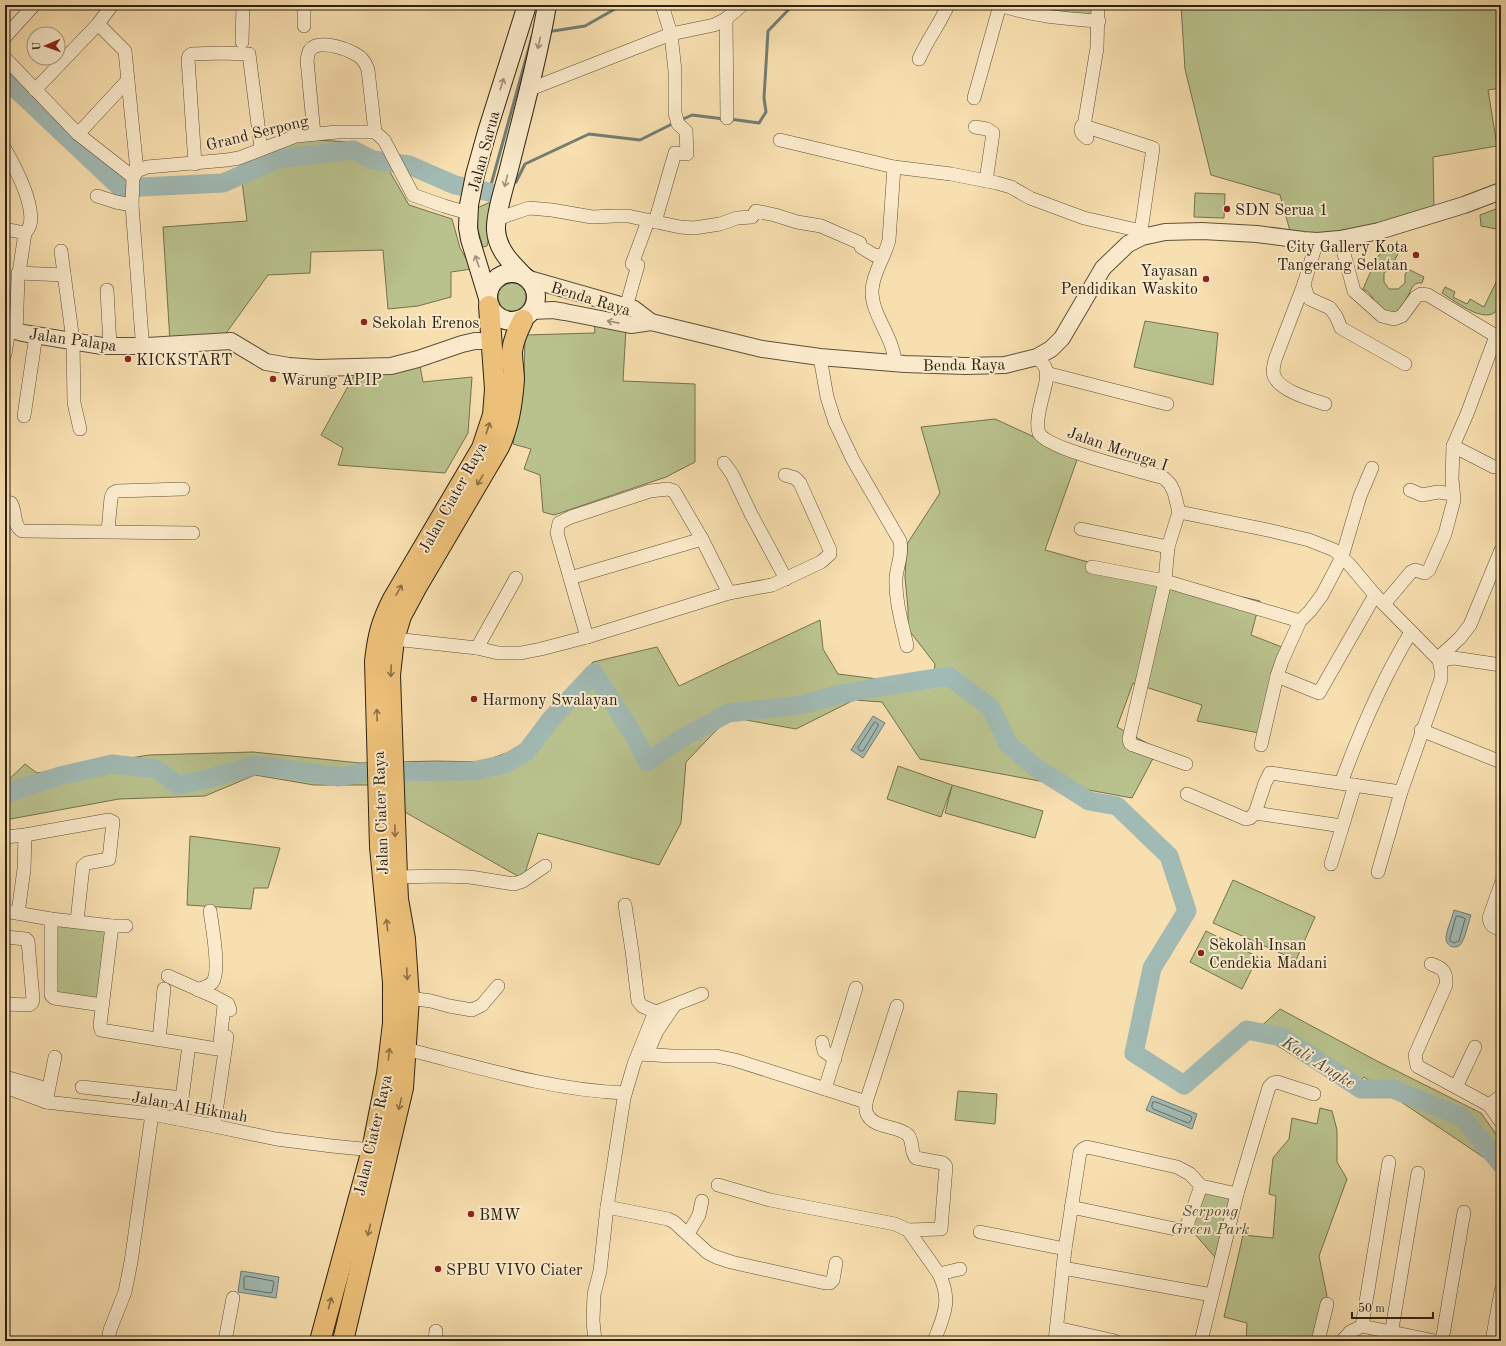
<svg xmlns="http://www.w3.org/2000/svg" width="1506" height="1346" font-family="'Old Standard TT',serif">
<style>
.green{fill:#b9c28d;stroke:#727250}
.water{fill:#a1bab4;stroke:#727d74}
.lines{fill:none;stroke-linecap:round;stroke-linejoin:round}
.shore{stroke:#666e64;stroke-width:1}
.stream{stroke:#727d74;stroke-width:3}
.river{stroke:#a1bab4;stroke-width:19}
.minor-casing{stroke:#5f503a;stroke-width:14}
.tertiary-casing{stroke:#5f503a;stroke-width:18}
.secondary-casing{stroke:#2c2113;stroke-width:20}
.primary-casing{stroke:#2c2113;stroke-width:22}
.minor{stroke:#faeacb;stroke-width:13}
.tertiary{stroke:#faeacb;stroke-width:16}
.secondary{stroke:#faeacb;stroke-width:18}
.primary{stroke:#ecc078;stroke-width:20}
.oneway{stroke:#9d9078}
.oneway2{stroke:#8c7046}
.poi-dot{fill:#8f2418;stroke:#faeacb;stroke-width:1.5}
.labels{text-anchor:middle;stroke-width:4;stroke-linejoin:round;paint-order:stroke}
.street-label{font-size:16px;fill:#2c2113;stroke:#faeacb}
.poi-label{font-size:16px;fill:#2c2113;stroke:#faeacb;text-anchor:start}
.park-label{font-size:16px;font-style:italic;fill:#565138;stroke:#faeacb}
.water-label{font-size:17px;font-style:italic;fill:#4f4f43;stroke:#faeacb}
</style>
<rect width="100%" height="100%" fill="#f8dfaf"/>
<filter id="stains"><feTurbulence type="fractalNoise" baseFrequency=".005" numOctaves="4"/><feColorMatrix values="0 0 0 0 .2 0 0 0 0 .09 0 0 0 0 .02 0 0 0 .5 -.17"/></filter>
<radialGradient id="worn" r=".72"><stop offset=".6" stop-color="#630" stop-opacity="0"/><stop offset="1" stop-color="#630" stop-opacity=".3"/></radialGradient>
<g class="green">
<polygon points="1000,5 1098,5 1099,21"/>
<polygon points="1181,5 1501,5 1501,88 1488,90 1497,146 1433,157 1434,209 1369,230 1318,235 1290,231 1280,195 1211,175 1185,69"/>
<polygon points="276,138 353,142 386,165 409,205 452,219 460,248 472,269 451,272 451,297 418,306 388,309 383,250 311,252 310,273 268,275 219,343 170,342 163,227 247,221 239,157"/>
<polygon points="1195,193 1225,194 1224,218 1194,217"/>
<polygon points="495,200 497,202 487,246 483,247 478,230 477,209 479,207"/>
<polygon points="1501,207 1501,230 1481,226 1480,215"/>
<path d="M1401,248L1391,267L1384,273V282L1389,289H1398L1405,283V275L1408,269L1424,277L1422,283C1412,281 1410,293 1406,300C1403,305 1399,309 1396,313C1392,312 1386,312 1383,311C1372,305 1376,295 1363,289L1377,257L1383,252Z"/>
<path d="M1501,272C1501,282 1503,295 1500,304C1492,331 1455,301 1442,293L1445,287L1455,292L1453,297L1467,304L1470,299L1484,307Z"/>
<circle cx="512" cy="297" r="14"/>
<polygon points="594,321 626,328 623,381 695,384 695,462 666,477 554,515 543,512 540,475 524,469 531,449 513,444 524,378 525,335 595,333"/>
<polygon points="1145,321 1218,333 1213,385 1134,367"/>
<polygon points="419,361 423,382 472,377 468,433 445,473 338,465 343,448 321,435 357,370"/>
<polygon points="995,419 1078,457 1045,550 1088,562 1260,601 1251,635 1287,649 1259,733 1197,721 1202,705 1133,683 1117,727 1158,749 1132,798 920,759 882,702 854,700 796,729 729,717 686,762 681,823 659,865 538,833 523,879 403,811 402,785 314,785 255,775 205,796 119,799 5,820 5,783 25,764 37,773 149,755 253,752 360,763 436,761 481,762 512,751 534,734 593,662 657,647 679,686 820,620 823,649 838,674 932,686 935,664 908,629 908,609 905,577 907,544 940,493 921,427"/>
<polygon points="898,766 952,785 1043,811 1035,838 945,813 952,786 941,817 887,799"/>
<polygon points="190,836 280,848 268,888 254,888 251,909 187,905"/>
<polygon points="1233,880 1315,917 1296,960 1213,923"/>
<polygon points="51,919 115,926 102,1005 54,998"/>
<polygon points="1206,931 1258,957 1242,989 1190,962"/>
<polygon points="1280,1009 1377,1061 1481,1113 1501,1141 1501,1177 1495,1165 1364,1077 1351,1091 1255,1032"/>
<polygon points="958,1091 997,1094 995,1124 955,1120"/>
<polygon points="1320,1108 1332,1111 1337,1130 1337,1162 1347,1179 1319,1256 1327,1296 1317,1341 1246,1341 1247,1323 1224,1317 1243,1235 1273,1238 1276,1196 1269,1194 1273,1158 1289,1139 1292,1118 1317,1124"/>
<polygon points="1201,1186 1237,1194 1220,1263 1187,1225"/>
</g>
<g class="water">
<polygon points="873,716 885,723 863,758 851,750"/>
<path d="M1454,910L1471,915C1468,924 1466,935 1462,942C1458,951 1445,947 1446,937C1447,928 1452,919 1454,910Z"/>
<polygon points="1152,1096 1197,1114 1192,1129 1146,1110"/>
<polygon points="241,1271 279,1277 276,1298 238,1292"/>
</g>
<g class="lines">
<g class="shore">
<polygon points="875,722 878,724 878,726 863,751 860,751 858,748"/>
<polygon points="1458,916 1464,918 1465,919 1459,941 1454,943 1450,941 1450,938 1456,917"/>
<polygon points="1153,1102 1156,1102 1191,1116 1192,1118 1190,1122 1188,1123 1153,1109 1152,1107"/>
<polygon points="246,1276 273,1281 274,1282 272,1292 270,1293 244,1289 244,1278"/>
</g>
<g class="stream">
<polyline points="553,31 585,26 622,5"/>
<polyline points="730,119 759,123 766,112 764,98 768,31 793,5"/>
<polyline points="681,120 692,115 724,119"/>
<polyline points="512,183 516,182 525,164 589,134 640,140 674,123"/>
<polyline points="489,192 497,189"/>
<polyline points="489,192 532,37"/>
</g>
<g class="river">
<polyline points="5,82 15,88 121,188 223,183 278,159 353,150 373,160 409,165 455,185 489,192"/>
<polyline points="5,795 19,789 60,776 112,764 156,769 178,785 207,779 256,765 339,777 368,772 473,771 505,764 527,751 551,719 594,673 633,734 647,762 682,738 728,713 800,705 837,695 874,688 949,676 991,708 1008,744 1035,767 1089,801 1117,806 1169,856 1187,911 1152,968 1134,1053 1184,1085 1247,1030 1282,1037 1361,1089 1393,1089 1462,1117 1501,1164"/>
</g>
<g class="minor-casing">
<g id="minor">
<polyline points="304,5 304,26"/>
<path d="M1000,5C1032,16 1065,19 1099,21"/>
<polyline points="1098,5 1097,48 1084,126 1153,148 1141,231 1142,237"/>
<polyline points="726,19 727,118"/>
<polyline points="98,24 125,51 137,171 133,178 132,205 142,338"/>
<polyline points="5,37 34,5"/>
<polyline points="242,42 243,5"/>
<polyline points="5,58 78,134 133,177"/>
<path d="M919,59C927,40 940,24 948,5"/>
<polyline points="35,90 98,24 112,5"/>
<polyline points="528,90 671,34 714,25 726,19 742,5"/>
<polyline points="974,98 1000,5"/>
<path d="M1084,126H1082C1079,132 1083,135 1087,138"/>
<polyline points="975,127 987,129 993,133 986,181"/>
<polyline points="78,134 128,80"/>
<path d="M314,134L307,60C308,57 308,52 310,50C319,38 354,50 362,59C365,62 367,67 368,70L375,132"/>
<polyline points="780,140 894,167 951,174 997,183 1011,187 1030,198 1084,218 1141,231"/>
<path d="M5,149C15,167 35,204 30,225C29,228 27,231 25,233L5,229"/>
<polyline points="195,164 188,59 189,56 192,54 221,53 249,54 261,148"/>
<path d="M894,167L889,240C885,257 873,272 872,290C871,308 884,326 890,342C893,349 894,356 896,363"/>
<polyline points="137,171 147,167 227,160 239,158 296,136 337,132 375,132 384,140 413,195 444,206 468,213"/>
<polyline points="97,196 116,202 132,205"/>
<polyline points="497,219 529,208 552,210 592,217 615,216 628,216 680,227 694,228 720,224 737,218 752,217 756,211 775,215 797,222 821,226 860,243 861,247 874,255 883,256"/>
<polyline points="655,222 675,153 687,154 686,131 678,124 675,113 675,71 671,34 662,5"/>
<polyline points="1340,239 1354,291 1382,316 1394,319 1402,316 1416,297 1421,294 1428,295 1496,336 1500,344"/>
<polyline points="1317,241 1304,284 1307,295 1310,299 1330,308 1336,316 1341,328 1405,364"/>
<polyline points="61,251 73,341 74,403 80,429"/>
<polyline points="18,273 64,275"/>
<path d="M1304,284L1276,357C1274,363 1272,370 1274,376C1280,391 1310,399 1325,404"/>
<polyline points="107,290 110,346"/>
<polyline points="626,307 638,265 632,264 648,221"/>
<polyline points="16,331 18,280 25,233"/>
<polyline points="5,354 9,329"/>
<path d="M820,357L827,397L835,422L853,460L900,541C903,554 897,565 896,578C895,601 902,623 907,646"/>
<path d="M1037,357C1039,360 1043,363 1045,367C1050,376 1043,392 1041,403C1039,410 1036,425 1039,433C1048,450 1142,471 1164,478L1170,484L1174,492L1179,512L1168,547L1165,581L1129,739L1130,743L1133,745L1186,764"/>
<polyline points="1046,373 1167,404"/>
<polyline points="24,416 36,335"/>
<polyline points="1453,446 1494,467"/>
<polyline points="724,463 732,474 751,514 786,579"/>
<polyline points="1372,468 1360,496 1342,557 1322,595 1310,611 1300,621 1282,661 1277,676 1319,693 1375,595"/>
<polyline points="1410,490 1422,495 1438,492 1453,494"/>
<path d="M5,502L11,503C17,512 12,525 22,531L193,533"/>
<polyline points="1179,512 1272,531 1309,540 1334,550 1349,564 1375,595 1439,660 1441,670 1441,679 1401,792 1378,872"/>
<polyline points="1081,529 1168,547"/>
<polyline points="108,531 111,498 113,493 117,491 183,489"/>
<polyline points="1092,567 1165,581 1300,621"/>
<polyline points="570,578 702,539"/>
<polyline points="1384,604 1411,572 1415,570 1425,573 1429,570 1445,534 1454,500 1452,479 1453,446 1467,414 1496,336"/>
<polyline points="587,637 557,533 559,523 571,517 650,491 668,489 674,491 702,539 729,593"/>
<polyline points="394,639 477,648 498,653 521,653 541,649 587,637 729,593 772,585 821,562 830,554 830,550 800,483 795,478 785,475"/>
<polyline points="477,648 516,578"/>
<polyline points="1438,658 1460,638 1470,625 1501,550"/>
<polyline points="1440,662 1447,659 1454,658 1501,665"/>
<polyline points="1421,730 1501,762"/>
<polyline points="1261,745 1277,676"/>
<path d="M1341,783C1360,731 1382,680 1411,632"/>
<polyline points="1187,794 1246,819 1250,818 1255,813 1342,826"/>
<polyline points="1255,813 1265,783 1270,773 1401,792"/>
<polyline points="5,837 25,835 109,820 113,822 109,859 87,863 83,866 77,921"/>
<polyline points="1331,864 1355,785"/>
<polyline points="397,877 441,876 470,877 514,884 523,881 545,866"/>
<path d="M1501,884L1489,918C1490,926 1494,927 1501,930"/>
<polyline points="625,905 632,951 638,1001 642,1006 656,1012"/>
<polyline points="5,911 51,919 112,926 126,926"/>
<polyline points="18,913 24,869 25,835"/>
<polyline points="51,919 51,995 54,998 102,1005"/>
<polyline points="112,926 100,1025 101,1030 217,1049 219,1048 220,1042 224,1006"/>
<polyline points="5,937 26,939 28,941 33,1000 32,1003 29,1005 5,1004"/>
<path d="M1431,964C1443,968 1447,972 1446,985L1415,1055L1417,1066L1489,1105L1501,1122"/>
<polyline points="168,976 215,997 228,1004 230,1010"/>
<path d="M198,990C202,988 209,986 212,983C221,973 212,925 210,911"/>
<polyline points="409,998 431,1001 449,1006 472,1010 482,1005 498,986"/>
<path d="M897,1006L866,1102C866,1105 865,1111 867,1114C874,1129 897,1125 908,1135C914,1142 910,1152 916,1158L943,1163L945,1165L946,1167L941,1229L908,1230"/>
<polyline points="159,1040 164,989"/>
<polyline points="822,1042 824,1051 835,1059"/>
<path d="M406,1049C478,1067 550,1090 625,1093"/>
<polyline points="639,1054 672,1056 716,1056 735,1060 866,1102"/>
<polyline points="647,1054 657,1031 674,1006"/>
<polyline points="5,1077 48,1089"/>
<polyline points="5,1087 46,1102 152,1114 214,1126 276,1139 332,1146 372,1150"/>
<polyline points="82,1087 182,1098 178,1119"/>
<polyline points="1456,1087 1475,1047"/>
<polyline points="825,1089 856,988"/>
<polyline points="182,1098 189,1045"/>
<polyline points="46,1102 55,1057"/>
<polyline points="1489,1105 1501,1096"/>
<polyline points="214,1126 227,1037"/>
<polyline points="718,1185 770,1200 895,1224 908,1230 939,1274 960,1269"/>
<polyline points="607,1207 668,1219 674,1222 708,1253 716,1257 731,1262 825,1283 830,1283 833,1280 836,1263"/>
<polyline points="1071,1207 1175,1229 1182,1228 1187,1225 1201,1186"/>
<polyline points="980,1232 1065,1249"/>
<polyline points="688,1234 699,1215 702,1201"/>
<polyline points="1063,1268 1212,1295"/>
<polyline points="1362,1326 1389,1162"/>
<polyline points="1057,1328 1115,1341"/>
<polyline points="108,1341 110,1330 125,1292 131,1262 152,1114"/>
<polyline points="225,1341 233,1298"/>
<polyline points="435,1341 436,1331"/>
<polyline points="595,1341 593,1321 594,1294 600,1271 607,1207 624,1098 634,1064 652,1019 656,1012 702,994"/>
<path d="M934,1341C944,1316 952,1300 939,1274"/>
<polyline points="1055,1341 1065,1249 1080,1152 1083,1149 1087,1147 1177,1167 1190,1174 1201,1186 1237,1194"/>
<polyline points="1201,1341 1237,1194 1269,1087 1273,1083 1277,1082 1314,1094"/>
<polyline points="1318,1341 1327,1304"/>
<polyline points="1342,1341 1350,1332 1362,1326 1435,1341"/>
<polyline points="1390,1341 1418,1173"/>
<polyline points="1442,1341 1464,1212"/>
<polyline points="1492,1341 1501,1291"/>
</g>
</g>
<g class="tertiary-casing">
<g id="tertiary">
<polyline points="529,279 634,309 651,322 762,349 820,357 905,364 966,366 1005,365 1037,357 1051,349 1062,338 1103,268 1128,244 1142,237 1165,232 1202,231 1257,234 1303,240 1317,241 1340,239 1379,231 1464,205 1501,191"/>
<polyline points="533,311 553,310 565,312 631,325 651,322"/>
<polyline points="5,328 23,333 102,346 147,346 231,341 266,362 289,366 317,368 391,366 418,359 462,344 475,341 491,341"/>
</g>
</g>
<g class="secondary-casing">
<g id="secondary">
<circle cx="512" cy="297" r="24"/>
<path d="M523,275C511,263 497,249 496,230C495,214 506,182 510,165C523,112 538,59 547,5"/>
<polyline points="488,298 470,239 468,228 469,205 475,175 487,132 527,5"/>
</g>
</g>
<g class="primary-casing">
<g id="primary">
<path d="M320,1341L372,1150L387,1074L393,1023V982L380,847L375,661C378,635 381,623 393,599L482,448L493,415L495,389L489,306"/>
<path d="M343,1341L403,1088L409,998L405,939L398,899L397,877L390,675L394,639L401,616L416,588L499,447C509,426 512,404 514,380C514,371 512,362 512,352C513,340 518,330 523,320"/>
</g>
</g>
<use href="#minor" class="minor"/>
<use href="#tertiary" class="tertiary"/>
<use href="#secondary" class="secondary"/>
<use href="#primary" class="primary"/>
</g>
<defs><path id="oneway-shaft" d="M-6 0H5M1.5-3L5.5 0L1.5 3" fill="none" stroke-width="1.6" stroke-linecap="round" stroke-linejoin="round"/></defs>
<g class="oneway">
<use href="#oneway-shaft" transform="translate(539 43) rotate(103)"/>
<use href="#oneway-shaft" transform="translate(502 84) rotate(-72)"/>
<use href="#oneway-shaft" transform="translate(506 181) rotate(104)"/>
<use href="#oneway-shaft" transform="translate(477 261) rotate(-109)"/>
<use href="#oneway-shaft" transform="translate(613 322) rotate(-169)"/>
</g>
<g class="oneway2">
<use href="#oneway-shaft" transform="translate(488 428) rotate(-72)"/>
<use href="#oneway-shaft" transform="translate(480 480) rotate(121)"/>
<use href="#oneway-shaft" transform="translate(399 590) rotate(-60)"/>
<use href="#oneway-shaft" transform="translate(391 671) rotate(93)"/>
<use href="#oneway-shaft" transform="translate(377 715) rotate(-92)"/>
<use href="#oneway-shaft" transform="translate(395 831) rotate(88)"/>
<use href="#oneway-shaft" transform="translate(387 925) rotate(-97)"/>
<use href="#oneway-shaft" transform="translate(407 974) rotate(87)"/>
<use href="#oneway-shaft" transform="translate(389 1054) rotate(-83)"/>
<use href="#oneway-shaft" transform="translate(400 1104) rotate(103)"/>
<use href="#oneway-shaft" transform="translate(369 1230) rotate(104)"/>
<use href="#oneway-shaft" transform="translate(330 1303) rotate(-75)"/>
</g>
<g class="poi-dot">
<circle cx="1227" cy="209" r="4"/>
<circle cx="1416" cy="255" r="4"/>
<circle cx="1206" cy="279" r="4"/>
<circle cx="364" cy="322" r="4"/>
<circle cx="128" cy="359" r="4"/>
<circle cx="273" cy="379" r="4"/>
<circle cx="474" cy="699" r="4"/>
<circle cx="1201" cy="953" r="4"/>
<circle cx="471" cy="1214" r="4"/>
<circle cx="438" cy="1269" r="4"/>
</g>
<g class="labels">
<g class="street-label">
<text transform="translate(257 132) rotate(-14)" y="6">Grand Serpong</text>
<text transform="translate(483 151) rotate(-75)" y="6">Jalan Sarua</text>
<text transform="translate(591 298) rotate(17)" y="6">Benda Raya</text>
<text transform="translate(73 339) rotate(8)" y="6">Jalan Palapa</text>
<text transform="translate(964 364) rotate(-1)" y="6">Benda Raya</text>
<text transform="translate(1118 448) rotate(19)" y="6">Jalan Meruga I</text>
<text transform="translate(452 497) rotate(-61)" y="6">Jalan Ciater Raya</text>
<text transform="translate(380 813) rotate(-92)" y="6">Jalan Ciater Raya</text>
<text transform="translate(190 1106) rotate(10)" y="6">Jalan Al Hikmah</text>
<text transform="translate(372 1135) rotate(-77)" y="6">Jalan Ciater Raya</text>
</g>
<g class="poi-label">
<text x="1235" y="215">SDN Serua 1</text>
<text x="1408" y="252" text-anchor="end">City Gallery Kota<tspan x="1408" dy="18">Tangerang Selatan</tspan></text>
<text x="1198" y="276" text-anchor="end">Yayasan<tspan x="1198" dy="18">Pendidikan Waskito</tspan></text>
<text x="372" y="328">Sekolah Erenos</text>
<text x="136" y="365">KICKSTART</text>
<text x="281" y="385">Warung APIP</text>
<text x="482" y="705">Harmony Swalayan</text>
<text x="1209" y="950">Sekolah Insan<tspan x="1209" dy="18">Cendekia Madani</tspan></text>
<text x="479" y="1220">BMW</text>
<text x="446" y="1275">SPBU VIVO Ciater</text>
</g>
<g class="park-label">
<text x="1210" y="1216">Serpong<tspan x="1210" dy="18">Green Park</tspan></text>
</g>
<g class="water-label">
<text transform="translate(1319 1062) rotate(32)" y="6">Kali Angke</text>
</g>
</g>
<rect width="1506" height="1346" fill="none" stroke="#f8dfaf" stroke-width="20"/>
<rect x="6" y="6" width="1494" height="1334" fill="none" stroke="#2c2113" stroke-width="2"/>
<rect x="10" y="10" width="1486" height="1326" fill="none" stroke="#2c2113"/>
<g transform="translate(46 46) rotate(268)"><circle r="19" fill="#faeacb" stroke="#a89a81"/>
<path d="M0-3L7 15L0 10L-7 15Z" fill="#8f2418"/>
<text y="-6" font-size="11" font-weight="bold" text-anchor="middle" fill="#2c2113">U</text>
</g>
<path d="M1352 1312v6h81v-6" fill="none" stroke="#2c2113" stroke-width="2"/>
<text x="1358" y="1312" font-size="12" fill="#2c2113" stroke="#faeacb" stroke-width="3" paint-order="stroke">50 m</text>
<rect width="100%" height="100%" filter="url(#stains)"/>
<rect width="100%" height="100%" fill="url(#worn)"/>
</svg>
